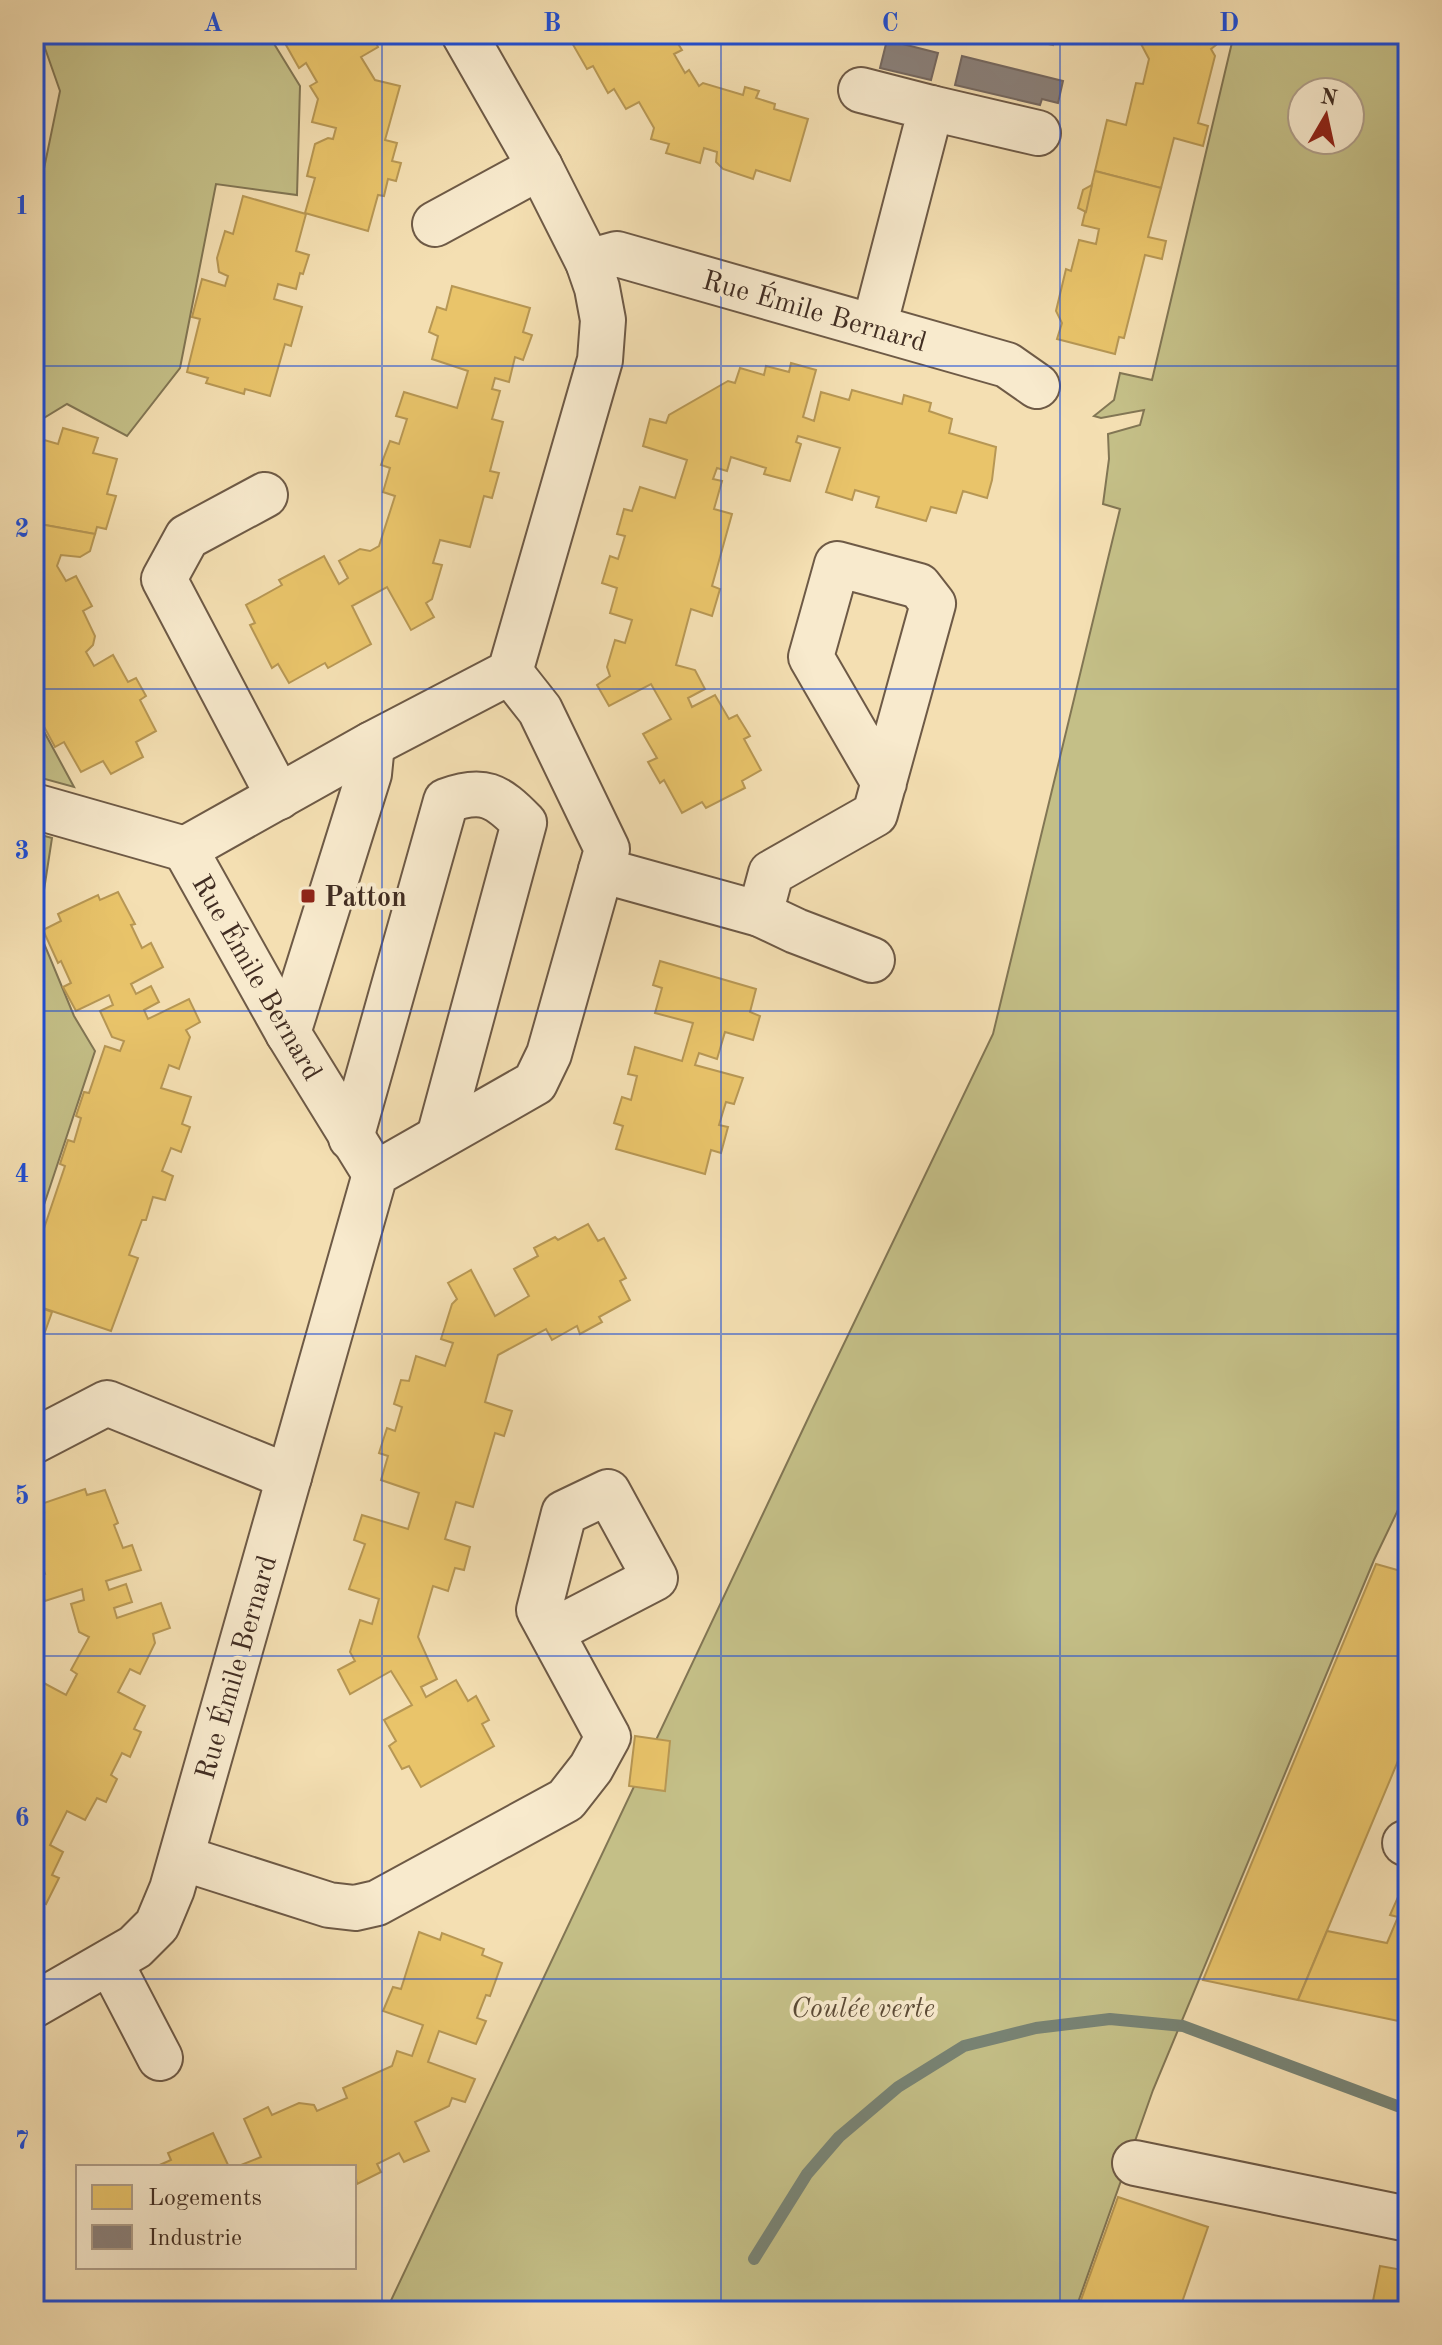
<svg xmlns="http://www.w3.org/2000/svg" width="1442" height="2345" font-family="'Old Standard TT',serif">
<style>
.green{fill:#c4bf87;stroke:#827654;stroke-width:2;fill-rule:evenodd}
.homes{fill:#e9c46a;stroke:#b79754;stroke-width:2}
.industry{fill:#8a817c;stroke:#746861;stroke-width:2}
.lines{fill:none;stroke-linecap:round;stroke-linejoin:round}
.stream{stroke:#788374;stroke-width:12}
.minor-casing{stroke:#6e5a46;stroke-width:48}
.minor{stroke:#f8eacd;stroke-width:44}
.grid{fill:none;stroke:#1d4ed8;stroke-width:2;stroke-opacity:0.55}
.poi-dot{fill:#8f2418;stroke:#f8eacd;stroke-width:3}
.labels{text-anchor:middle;stroke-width:8;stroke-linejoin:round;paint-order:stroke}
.street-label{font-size:28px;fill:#412d22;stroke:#f8eacd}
.poi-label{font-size:28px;font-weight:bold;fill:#412d22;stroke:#f8eacd;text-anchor:start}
.park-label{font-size:28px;font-style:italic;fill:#5b4a36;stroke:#f8eacd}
.neatline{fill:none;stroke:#1d4ed8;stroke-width:3}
.grid-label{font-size:26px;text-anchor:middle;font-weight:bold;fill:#1d4ed8}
</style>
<rect width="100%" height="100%" fill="#f4dfb2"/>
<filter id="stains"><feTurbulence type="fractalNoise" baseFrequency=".0025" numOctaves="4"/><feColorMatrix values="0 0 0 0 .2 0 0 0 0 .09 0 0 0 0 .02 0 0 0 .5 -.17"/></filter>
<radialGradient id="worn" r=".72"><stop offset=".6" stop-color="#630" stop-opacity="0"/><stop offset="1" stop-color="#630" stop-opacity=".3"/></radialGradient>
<g class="green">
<polygon points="40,34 268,34 300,86 297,195 216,184 180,368 127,436 67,404 34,424 34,217 60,91"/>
<path d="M1234,34H1408V1489L1374,1560L1153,2090L1075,2311H386L813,1408L993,1034L1120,509L1103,504L1109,459L1108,434L1140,425L1144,410L1101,418L1094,416L1114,400L1120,373L1152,380ZM1302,92H1350V140H1302Z"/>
<polygon points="34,713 74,787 34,776"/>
<polygon points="34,833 52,838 38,929 74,1016 95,1051 34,1235"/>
</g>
<g class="homes">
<polygon points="275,34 372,34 378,47 361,57 375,80 400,86 385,140 397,143 392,161 401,163 396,181 388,179 384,196 378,195 368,231 305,213 315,178 307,176 315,144 328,138 333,139 336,128 312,122 318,99 310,86 317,82 306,63 299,68 282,38 279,40"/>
<polygon points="572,34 672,34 682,50 674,54 685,73 689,70 699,86 703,83 743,95 745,87 759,91 756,98 775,104 774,109 808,119 790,181 756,170 753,179 723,169 716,162 717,152 704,148 700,163 666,153 669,144 651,139 654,128 639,102 626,109 614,89 608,93 593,66 587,69 568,36"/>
<polygon points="1031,34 1054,38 1053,45 1034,41"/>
<polygon points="1088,34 1210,34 1216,45 1211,49 1215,56 1198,123 1208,126 1203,146 1174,138 1161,188 1095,171 1107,120 1126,125 1136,83 1143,84 1149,59 1140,42 1114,35 1111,43 1087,37"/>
<polygon points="1095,171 1161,188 1148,237 1166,241 1162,259 1145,255 1124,338 1119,337 1115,354 1057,339 1062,323 1056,311 1066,269 1071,271 1079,240 1096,244 1099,229 1082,225"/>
<polygon points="1092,185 1086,212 1078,208 1083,190"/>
<polygon points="243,196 306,214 296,251 309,255 303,274 300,273 296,289 278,284 274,299 302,307 291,346 285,344 270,396 245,389 244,394 206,383 208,378 187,372 200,319 192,317 202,279 225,286 228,276 219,272 217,258 225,231 233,234"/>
<polygon points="452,286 530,308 523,332 532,335 523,360 515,357 509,382 495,378 492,389 500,391 492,419 503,422 490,471 499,473 492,498 484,496 470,547 440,540 433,563 442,565 432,599 426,603 434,617 411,630 387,587 352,606 371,644 328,668 325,663 289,683 278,664 272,668 250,625 255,623 246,605 282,585 279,580 324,556 339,584 348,578 339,561 360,549 370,551 379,546 395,496 383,492 390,468 381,465 390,441 399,444 407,419 396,416 404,392 457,408 468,371 432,359 438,336 429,332 437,307 446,310"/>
<polygon points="791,363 816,370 803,417 814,421 821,392 849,400 852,390 902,404 904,395 931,403 929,411 952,419 949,433 996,447 992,480 987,498 963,491 956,513 931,507 926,521 876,507 879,497 855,490 852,500 826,492 840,448 798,436 796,442 801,444 790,481 764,474 766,468 731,457 727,471 717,468 713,479 722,481 714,509 732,514 712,586 720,589 712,616 691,609 676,665 695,670 705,689 688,698 692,707 715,695 729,719 737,715 750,736 744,739 761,770 742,781 745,788 706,808 702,802 682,813 664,780 660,783 648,762 657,758 643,734 671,719 651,684 609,706 597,685 610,676 607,667 615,640 625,643 632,620 610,613 617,588 602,583 610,556 618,559 625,536 617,534 624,509 632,511 640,487 675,498 687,460 643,446 650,419 666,423 669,415 728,381 735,383 740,368 764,375 766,366 789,372"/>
<polygon points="63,428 98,438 93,453 117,459 107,494 116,496 106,529 97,527 95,534 45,525 34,520 34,437 58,444"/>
<polygon points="34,520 45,525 95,534 90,551 80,557 61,555 57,566 66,581 76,576 92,606 83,611 95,636 93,645 86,652 94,666 113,655 128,682 136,678 146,696 140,700 156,731 136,742 143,757 111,774 103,761 81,772 64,742 55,747 34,708 34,702 41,698 34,687"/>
<polygon points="118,892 135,924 131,925 142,948 151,943 163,967 131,984 136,994 151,986 159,1002 144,1010 148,1019 189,999 200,1022 186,1030 190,1037 179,1069 169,1065 161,1088 191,1097 182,1124 190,1127 181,1152 171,1148 162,1171 173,1176 165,1200 153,1197 146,1220 142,1220 129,1255 138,1258 111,1331 34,1305 34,1258 65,1166 60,1164 68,1140 74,1142 81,1118 76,1116 84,1092 89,1093 105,1046 120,1051 124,1041 112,1037 100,1011 113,1005 109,995 76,1011 63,987 71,983 61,961 58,963 43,930 61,921 58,914 62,912 98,895 100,900"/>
<polygon points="660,961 756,989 750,1012 760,1016 753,1040 725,1032 717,1059 699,1053 695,1065 743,1078 734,1104 726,1102 719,1125 728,1127 721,1153 711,1150 705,1174 616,1149 623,1126 614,1123 622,1097 631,1100 637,1076 628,1074 635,1047 682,1061 693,1023 655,1013 662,988 653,985"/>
<polygon points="588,1224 598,1241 604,1238 626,1278 620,1281 630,1300 599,1317 602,1322 580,1334 577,1326 552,1340 546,1329 498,1355 485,1402 512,1411 504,1436 495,1433 473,1507 456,1502 445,1539 470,1547 464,1570 455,1568 448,1591 433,1586 418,1637 437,1679 421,1687 426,1697 456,1680 468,1701 476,1696 489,1720 482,1724 494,1746 421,1787 409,1766 402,1769 389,1746 396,1741 384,1720 412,1705 391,1671 350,1694 338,1670 355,1661 350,1652 360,1620 372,1624 379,1599 349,1589 365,1544 354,1540 362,1515 408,1529 419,1493 381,1480 388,1456 379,1453 387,1428 395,1431 402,1407 394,1404 401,1380 409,1381 416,1356 445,1366 453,1343 441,1339 452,1304 457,1299 448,1283 471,1270 495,1316 529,1296 514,1269 538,1256 534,1248 555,1237 558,1240"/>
<polygon points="34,1305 52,1312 40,1346 34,1345"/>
<polygon points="85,1489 87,1495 105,1490 118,1523 114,1525 123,1548 132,1545 141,1570 106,1581 109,1590 126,1584 132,1602 114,1608 117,1618 161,1603 170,1628 153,1634 155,1643 140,1674 130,1669 118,1692 145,1706 134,1729 141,1732 130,1757 122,1753 111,1775 117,1779 106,1802 97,1798 85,1820 67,1811 50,1845 63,1852 52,1875 59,1878 46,1904 39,1900 34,1910 34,1694 40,1681 66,1695 77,1674 71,1670 89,1637 79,1632 71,1604 84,1600 82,1589 45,1601 37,1577 45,1574 37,1551 34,1552 34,1514 44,1512 41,1504"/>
<polygon points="1376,1564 1408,1573 1408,1737 1298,2000 1203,1980"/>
<polygon points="635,1736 670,1741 665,1791 629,1786"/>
<polygon points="1406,1879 1408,1880 1408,2023 1298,2000 1327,1931 1387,1943 1398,1917 1390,1915"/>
<polygon points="419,1932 440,1940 442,1933 484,1949 482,1955 502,1963 490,1996 486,1995 477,2018 486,2021 476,2044 439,2031 428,2062 475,2079 465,2102 452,2098 449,2106 415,2122 429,2151 404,2162 399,2153 377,2164 381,2172 357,2184 354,2167 236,2167 261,2157 244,2119 268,2107 272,2115 299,2103 314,2105 317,2111 347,2098 343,2088 392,2066 397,2051 412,2056 423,2025 383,2011 393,1987 401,1989"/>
<polygon points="213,2133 229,2167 155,2167 171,2160 168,2153"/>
<polygon points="1118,2197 1208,2227 1179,2311 1077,2311"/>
<polygon points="1380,2266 1408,2271 1408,2311 1371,2311"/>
</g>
<g class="industry">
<polygon points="887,40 938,53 931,80 880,68"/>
<polygon points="962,56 1063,81 1058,103 1042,99 1040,105 955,85"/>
</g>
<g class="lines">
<polyline class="stream" points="754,2259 807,2174 839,2137 898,2087 964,2046 1036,2028 1110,2019 1183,2026 1408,2110"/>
<g class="minor-casing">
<g id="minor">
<polyline points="861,90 931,108 874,327"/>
<polyline points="931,108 1038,133"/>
<polyline points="435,224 540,167"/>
<polyline points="588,262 617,254 1007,365 1037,386"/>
<polyline points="265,495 187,537 164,579 279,797"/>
<polyline points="34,806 185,849"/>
<polyline points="601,870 760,914 771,873 875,814 933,604 919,586 837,564 811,657 884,783"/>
<polyline points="760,914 796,931 872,960"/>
<polyline points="288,1033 369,774 372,744"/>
<path d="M351,1138L446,801C483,787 497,795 524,823L439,1137"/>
<polyline points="375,1174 288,1033 185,849 372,744 510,672 600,360 603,320 597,288 588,262 540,167 464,34"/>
<polyline points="34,1441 107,1403 289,1477"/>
<polyline points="1405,1843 1408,1843"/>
<polyline points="182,1858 329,1905 355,1908 377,1903 566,1800 591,1768 608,1737 539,1610 564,1513 608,1492 655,1578 551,1632"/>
<polyline points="110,1962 160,2058"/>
<polyline points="34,2005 135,1947 157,1925 172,1889 375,1174 535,1083 549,1054 607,849 540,710 510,672"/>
<polyline points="1135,2163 1408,2219"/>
</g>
</g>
<use href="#minor" class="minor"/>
</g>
<path class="grid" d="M382,34V2311M721,34V2311M1060,34V2311M34,366H1408M34,689H1408M34,1011H1408M34,1334H1408M34,1656H1408M34,1979H1408"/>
<rect class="poi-dot" x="300" y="888" width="16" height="16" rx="4"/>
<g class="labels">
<g class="street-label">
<text transform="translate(815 310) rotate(16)" y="10">Rue Émile Bernard</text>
<text transform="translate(258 977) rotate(60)" y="10">Rue Émile Bernard</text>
<text transform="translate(235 1667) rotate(-74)" y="10">Rue Émile Bernard</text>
</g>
<g class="poi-label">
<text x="324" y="906">Patton</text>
</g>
<g class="park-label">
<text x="863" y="2017">Coulée verte</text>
</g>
</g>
<rect width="1442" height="2345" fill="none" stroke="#f4dfb2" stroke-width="88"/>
<rect x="76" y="2165" width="280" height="104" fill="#f8eacd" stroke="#af9e89" stroke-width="2"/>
<rect x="92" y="2185" width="40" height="24" fill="#e9c46a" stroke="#af9e89" stroke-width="2"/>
<text x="148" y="2205" font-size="24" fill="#412d22">Logements</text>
<rect x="92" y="2225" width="40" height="24" fill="#8a817c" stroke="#af9e89" stroke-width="2"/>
<text x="148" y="2245" font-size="24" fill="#412d22">Industrie</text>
<g transform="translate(1326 116) rotate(9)"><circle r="38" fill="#f8eacd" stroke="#af9e89" stroke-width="2"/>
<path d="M0-6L14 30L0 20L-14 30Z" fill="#8f2418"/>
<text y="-12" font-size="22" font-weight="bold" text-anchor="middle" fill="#412d22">N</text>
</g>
<rect x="44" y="44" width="1354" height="2257" class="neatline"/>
<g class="grid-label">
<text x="213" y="31">A</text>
<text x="552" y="31">B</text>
<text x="890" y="31">C</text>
<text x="1229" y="31">D</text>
<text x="22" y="214">1</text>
<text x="22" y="537">2</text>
<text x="22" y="859">3</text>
<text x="22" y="1182">4</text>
<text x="22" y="1504">5</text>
<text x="22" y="1826">6</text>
<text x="22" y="2149">7</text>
</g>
<rect width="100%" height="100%" filter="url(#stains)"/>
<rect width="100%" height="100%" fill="url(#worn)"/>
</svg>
